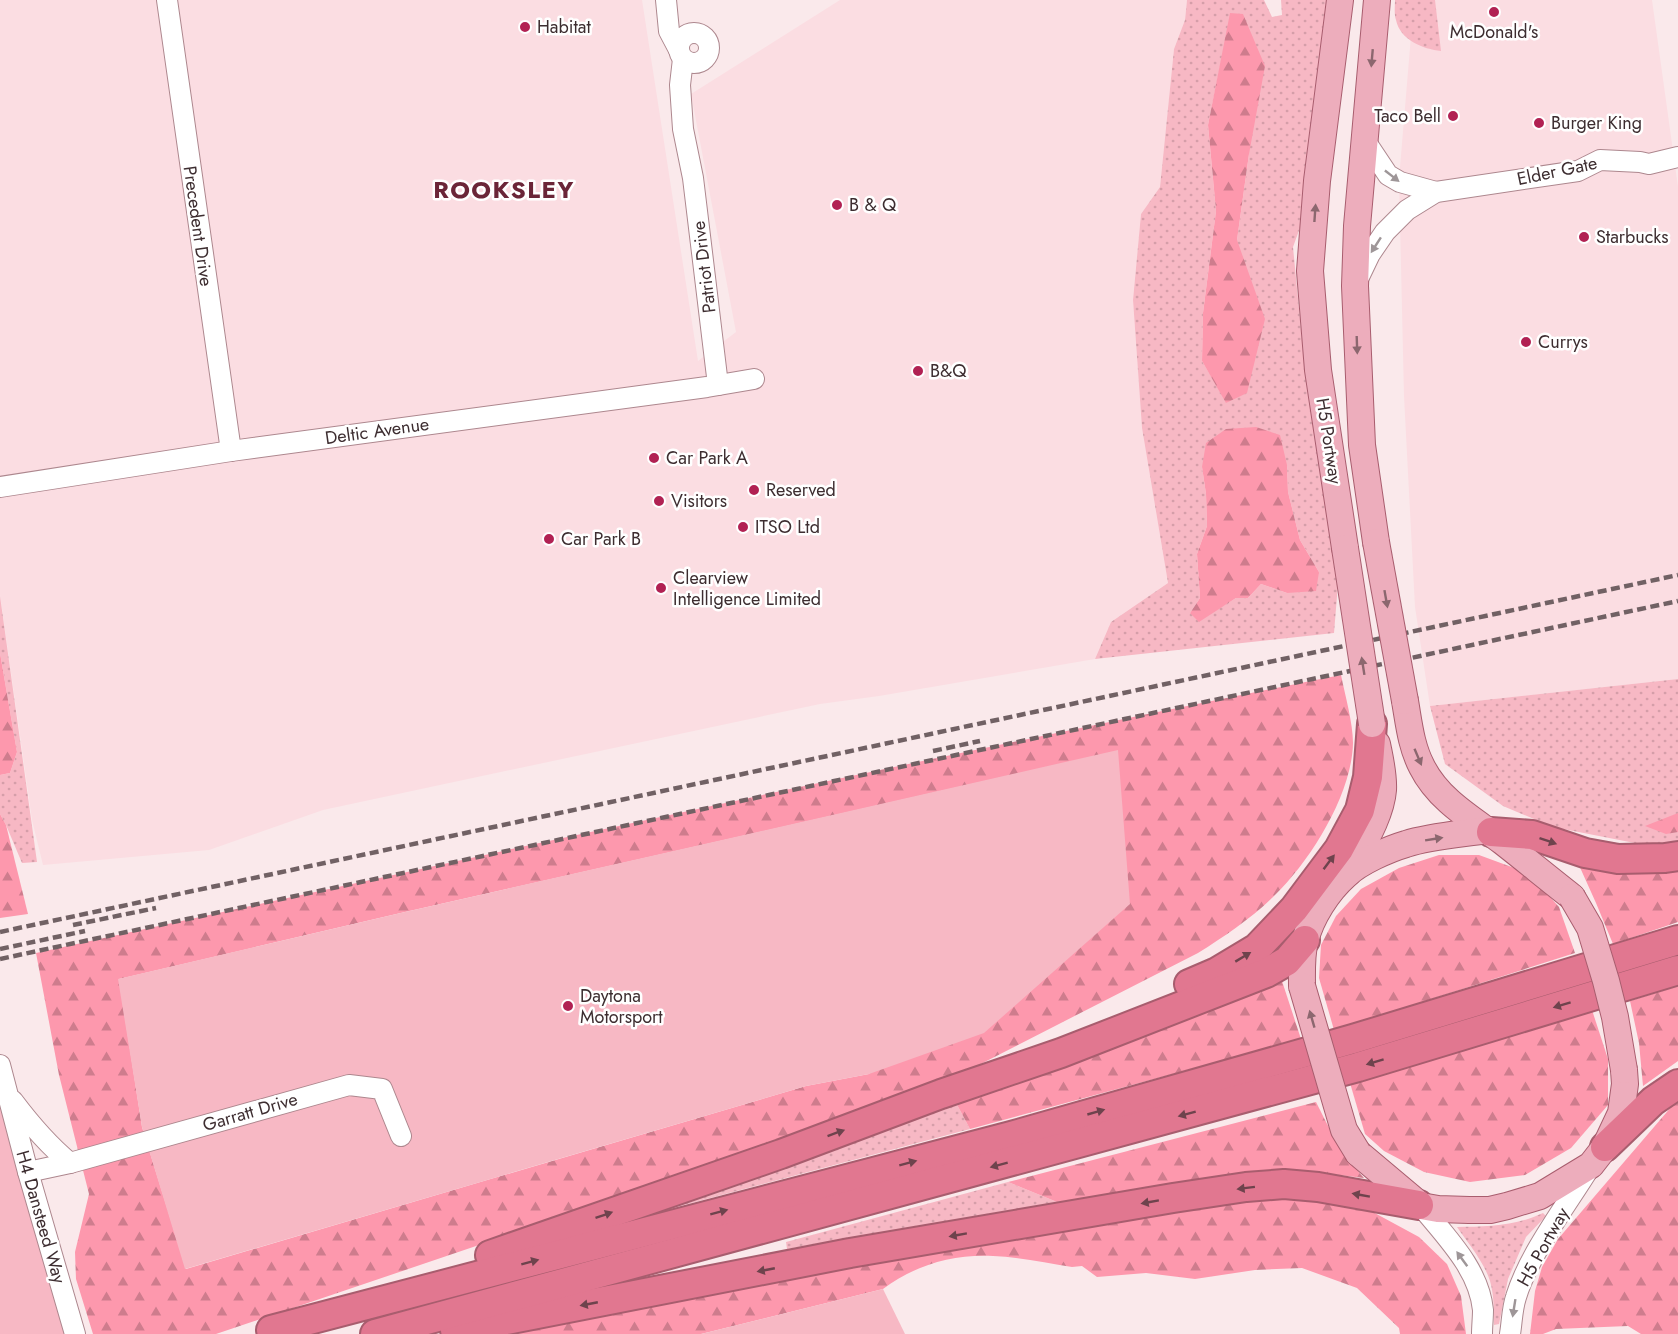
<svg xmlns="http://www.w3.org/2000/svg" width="1678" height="1334" font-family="Jost,sans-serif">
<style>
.built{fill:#fbdde2}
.grass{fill:url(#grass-dots);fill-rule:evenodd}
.forest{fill:url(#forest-firs);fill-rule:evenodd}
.park{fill:#f7b8c4}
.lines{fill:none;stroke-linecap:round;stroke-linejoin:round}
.minor-casing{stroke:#ad878e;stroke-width:22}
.major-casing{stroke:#a85d6e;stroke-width:28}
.highway-casing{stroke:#a85d6e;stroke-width:32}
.minor{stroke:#fff;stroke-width:20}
.major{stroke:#edadbc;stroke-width:26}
.highway{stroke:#e17790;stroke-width:28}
.rail{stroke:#716164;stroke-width:4.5;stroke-dasharray:9 4.5;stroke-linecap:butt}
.major-bridge-casing{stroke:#a85d6e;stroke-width:28;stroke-linecap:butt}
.major-bridge{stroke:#edadbc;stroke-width:26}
.oneway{fill:#8c676f}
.oneway2{fill:#9e9698}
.oneway3{fill:#6e434d}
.poi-dot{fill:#b12153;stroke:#fff;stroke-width:2}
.labels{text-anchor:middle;stroke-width:5;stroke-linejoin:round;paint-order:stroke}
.poi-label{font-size:18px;fill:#3d2d30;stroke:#fff;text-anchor:start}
.street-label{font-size:18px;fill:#3d2d30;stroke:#fff}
.district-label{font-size:24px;font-weight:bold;letter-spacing:1.5px;fill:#6b2538;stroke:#fff}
</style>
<defs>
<pattern id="grass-dots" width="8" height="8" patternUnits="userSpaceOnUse" patternTransform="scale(1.5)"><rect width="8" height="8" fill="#f7b8c4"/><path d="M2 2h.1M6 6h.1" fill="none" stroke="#d59ea9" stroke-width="1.8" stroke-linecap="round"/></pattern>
<pattern id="forest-firs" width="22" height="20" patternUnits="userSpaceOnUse" patternTransform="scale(1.5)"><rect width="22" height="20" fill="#fd98ad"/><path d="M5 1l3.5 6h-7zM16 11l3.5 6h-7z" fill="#ce7c8d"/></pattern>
</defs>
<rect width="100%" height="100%" fill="#fae9eb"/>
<g class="built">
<polygon points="0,0 642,0 698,361 736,332 691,94 840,0 1187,0 1185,20 1174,49 1160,187 1141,214 1133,300 1142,428 1168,583 1111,622 1095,659 879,696 820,704 323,810 209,850 43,865 32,820 0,595"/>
<polygon points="1414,0 1652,0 1678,187 1678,679 1430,706 1415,607 1404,396 1399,179"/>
</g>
<g class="grass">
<path d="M1187,0H1264L1272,17L1282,15L1281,0H1340L1317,181L1293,247L1305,371L1338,584L1334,633L1095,659L1111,622L1168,583L1142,428L1133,300L1141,214L1160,187L1174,49L1185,20ZM1231,13L1249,154L1237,240L1227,403L1202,361L1203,313L1216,211L1208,125ZM1287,465L1288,492L1300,540L1319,572L1287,593L1261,584L1248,598H1236L1223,606L1190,613L1200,598L1197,554L1207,526L1206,494L1202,467Z"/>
<path d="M1395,0H1435L1441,51C1423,49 1400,40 1396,20C1394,14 1395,6 1395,0Z"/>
<polygon points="0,596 37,862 22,863 6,825 0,814 0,775 10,773 17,752 0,653"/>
<polygon points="1678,679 1678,840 1650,846 1553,827 1503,806 1445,764 1430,706"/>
<polygon points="955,1101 970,1129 601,1227"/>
<polygon points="1008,1182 1057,1202 787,1249 786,1242"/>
<path d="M1543,1213L1546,1216L1526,1237L1508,1279L1499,1324L1494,1325C1494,1310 1494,1295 1490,1281C1484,1262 1468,1243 1457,1227C1486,1227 1516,1226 1543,1213Z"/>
</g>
<g class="forest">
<polygon points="1230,13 1243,14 1265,66 1249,154 1237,240 1265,319 1247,393 1226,403 1202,361 1203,313 1216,211 1208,125"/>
<polygon points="1256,427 1280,435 1287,465 1288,492 1300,540 1319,572 1316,591 1287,593 1261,584 1248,598 1236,598 1199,622 1190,613 1200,598 1197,554 1207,526 1206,494 1202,467 1206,443 1226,429"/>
<polygon points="0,653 17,752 10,773 0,775"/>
<path d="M1341,675C1345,695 1353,723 1353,743C1352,794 1311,860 1275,895C1252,918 1225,936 1198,953L961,1074L639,1191L216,1334H93L76,1279L75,1252L89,1194L59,1075L36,953C470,858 905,762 1341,675ZM1118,751L869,1074L806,1086L186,1269L142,1127L119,979L405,912Z"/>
<polygon points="1678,813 1678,832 1666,834 1645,826"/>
<polygon points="0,814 6,825 28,914 0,918"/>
<polygon points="1439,855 1479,855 1517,869 1540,886 1559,907 1575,953 1334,1030 1319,978 1321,945 1336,916 1361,889 1399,868"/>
<polygon points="1578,863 1678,865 1678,922 1613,944 1596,903"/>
<polygon points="1281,978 1301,1039 970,1129 955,1101"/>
<polygon points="1678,986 1678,1061 1643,1086 1639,1043 1630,1001"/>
<polygon points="1591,1007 1608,1059 1608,1105 1571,1148 1525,1175 1470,1182 1424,1172 1384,1151 1365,1134 1350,1083"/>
<path d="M1316,1102C1331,1132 1341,1152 1364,1178L1297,1170L1057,1202L1008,1182Z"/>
<polygon points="1678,1102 1678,1334 1641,1334 1628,1326 1556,1329 1543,1334 1530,1334 1535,1291 1542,1267 1558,1239 1672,1106"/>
<path d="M1312,1196L1371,1211L1419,1237L1447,1264L1461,1296L1466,1334H1400L1399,1328L1357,1288L1302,1268L1255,1270L1195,1279L1146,1273L1097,1277L1082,1266L1072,1267C1046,1263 1019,1257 993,1256C953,1254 915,1265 883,1289L701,1334H511L649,1302L860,1261L1256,1199Z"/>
</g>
<g class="park">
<polygon points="1118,750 1130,904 984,1033 869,1074 806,1086 185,1269 142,1127 118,979 405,912"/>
<polygon points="0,1065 75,1334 0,1334"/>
<polygon points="883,1289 905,1334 701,1334"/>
</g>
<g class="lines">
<g class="minor-casing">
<g id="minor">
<polyline points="167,0 231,451"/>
<polyline points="666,0 669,31 679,50"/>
<circle cx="694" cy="48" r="15"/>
<polyline points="683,59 680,85 683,129 693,178 718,385"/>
<polyline points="1364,139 1388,175 1400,182 1436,192"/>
<polyline points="1358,279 1370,254 1385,232 1407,210 1436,192 1578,171 1600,160 1640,162 1649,164 1678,157"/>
<polyline points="0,487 231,451 707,387 754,379"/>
<polyline points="0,1065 28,1172 75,1334"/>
<path d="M13,1101C31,1125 47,1144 70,1163"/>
<polyline points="28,1172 70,1163 349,1085 382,1089 401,1136"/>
<path d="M1421,1206C1446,1237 1479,1269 1483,1310C1483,1318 1482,1326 1482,1334"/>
<path d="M1510,1334C1512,1322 1512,1309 1516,1297C1529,1254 1566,1206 1590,1167"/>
</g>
</g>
<g class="major-casing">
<g id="major">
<polyline points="1340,0 1317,181 1310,271 1318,370 1345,548"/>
<polyline points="1376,542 1362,445 1355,286 1357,226 1377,0"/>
<path d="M1405,701C1409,724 1411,746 1422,767C1439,801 1474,820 1503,842C1526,860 1549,879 1572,897"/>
<path d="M1348,873C1360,849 1381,817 1383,790C1384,775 1380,759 1377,744"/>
<path d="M1302,986C1302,971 1301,956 1305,941C1311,917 1328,891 1346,875C1359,862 1389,849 1406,844C1431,836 1463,834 1488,830"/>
<polyline points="1358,1153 1421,1206 1438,1209 1469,1210 1490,1210 1507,1206 1540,1196 1591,1165 1605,1147 1621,1113 1625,1084 1624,1070"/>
</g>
</g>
<g class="highway-casing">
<g id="highway">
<polyline points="1491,832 1532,835 1585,853 1618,859 1665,858 1678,856"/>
<polyline points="1189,984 1217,972 1257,948 1294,909 1339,849 1360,810 1368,777 1372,724"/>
<polyline points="1605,1147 1653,1101 1678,1084"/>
<polyline points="490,1255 781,1154 941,1094 1061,1053 1266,973 1287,961 1305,940"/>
<polyline points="271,1330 1011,1136 1353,1039 1678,940"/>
<polyline points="455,1330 850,1253 1173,1198 1246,1187 1284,1184 1318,1187 1419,1205"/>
<polyline points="375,1334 1358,1067 1678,970"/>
</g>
</g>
<use href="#minor" class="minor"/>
<use href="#major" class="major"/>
<use href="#highway" class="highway"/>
<g class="rail">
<polyline points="933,751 980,741"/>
<polyline points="73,925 156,908"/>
<polyline points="0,932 1678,575"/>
<polyline points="0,949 85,931"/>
<polyline points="0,959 1678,601"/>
</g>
<g class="major-bridge-casing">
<g id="major-bridge">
<polyline points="1376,542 1405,701"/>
<polyline points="1345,548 1372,724"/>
<polyline points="1572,897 1590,928 1606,981 1615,1017 1624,1070"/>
<polyline points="1302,986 1344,1130 1358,1153"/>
</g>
</g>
<use href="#major-bridge" class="major-bridge"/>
</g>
<defs><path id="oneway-solid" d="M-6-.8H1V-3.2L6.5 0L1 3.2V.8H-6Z" transform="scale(1.5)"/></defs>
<g class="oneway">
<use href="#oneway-solid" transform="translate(1372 58) rotate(95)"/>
<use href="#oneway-solid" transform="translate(1315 213) rotate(-86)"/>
<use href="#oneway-solid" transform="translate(1357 345) rotate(88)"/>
<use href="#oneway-solid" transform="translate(1386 599) rotate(80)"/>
<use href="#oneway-solid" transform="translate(1363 666) rotate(-99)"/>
<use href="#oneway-solid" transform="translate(1418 757) rotate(67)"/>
<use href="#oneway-solid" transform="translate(1434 839) rotate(-9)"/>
<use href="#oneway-solid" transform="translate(1312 1019) rotate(-106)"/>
</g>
<g class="oneway2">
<use href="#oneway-solid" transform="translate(1392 176) rotate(38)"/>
<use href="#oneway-solid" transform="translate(1376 245) rotate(123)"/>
<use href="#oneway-solid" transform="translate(1462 1259) rotate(-126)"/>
<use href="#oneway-solid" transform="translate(1514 1308) rotate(99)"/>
</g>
<g class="oneway3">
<use href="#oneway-solid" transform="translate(1548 841) rotate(19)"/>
<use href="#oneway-solid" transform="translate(1329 862) rotate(-53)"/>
<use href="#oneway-solid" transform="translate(1243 957) rotate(-31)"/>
<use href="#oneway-solid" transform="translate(1562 1005) rotate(163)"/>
<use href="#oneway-solid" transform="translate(1375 1062) rotate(163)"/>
<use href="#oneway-solid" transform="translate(1096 1112) rotate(-16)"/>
<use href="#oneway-solid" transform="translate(1187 1114) rotate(165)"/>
<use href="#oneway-solid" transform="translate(836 1133) rotate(-20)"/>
<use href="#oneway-solid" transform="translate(908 1163) rotate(-15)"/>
<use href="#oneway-solid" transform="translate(999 1165) rotate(165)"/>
<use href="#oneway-solid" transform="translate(1246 1188) rotate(173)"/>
<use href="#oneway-solid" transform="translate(1361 1195) rotate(-170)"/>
<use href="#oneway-solid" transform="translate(1150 1202) rotate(170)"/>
<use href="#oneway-solid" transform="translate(719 1212) rotate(-15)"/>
<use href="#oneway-solid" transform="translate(604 1215) rotate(-19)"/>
<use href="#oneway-solid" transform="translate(958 1235) rotate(170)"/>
<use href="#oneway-solid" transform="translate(530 1262) rotate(-15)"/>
<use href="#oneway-solid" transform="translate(766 1270) rotate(169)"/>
<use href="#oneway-solid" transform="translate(589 1304) rotate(169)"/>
</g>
<g class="poi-dot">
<circle cx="1494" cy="12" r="6"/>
<circle cx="525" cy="27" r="6"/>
<circle cx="1453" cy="116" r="6"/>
<circle cx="1539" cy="123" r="6"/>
<circle cx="837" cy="205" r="6"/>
<circle cx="1584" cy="237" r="6"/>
<circle cx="1526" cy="342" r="6"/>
<circle cx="918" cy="371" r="6"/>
<circle cx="654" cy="458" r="6"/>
<circle cx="754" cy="490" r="6"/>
<circle cx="659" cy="501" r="6"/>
<circle cx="743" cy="527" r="6"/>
<circle cx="549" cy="539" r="6"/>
<circle cx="661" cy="588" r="6"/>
<circle cx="568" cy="1006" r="6"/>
</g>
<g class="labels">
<g class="poi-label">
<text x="537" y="33">Habitat</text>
<text x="1494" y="38" text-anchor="middle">McDonald's</text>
<text x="1441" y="122" text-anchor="end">Taco Bell</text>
<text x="1551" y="129">Burger King</text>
<text x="849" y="211">B &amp; Q</text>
<text x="1596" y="243">Starbucks</text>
<text x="1538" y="348">Currys</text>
<text x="930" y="377">B&amp;Q</text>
<text x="666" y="464">Car Park A</text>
<text x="766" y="496">Reserved</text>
<text x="671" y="507">Visitors</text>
<text x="755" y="533">ITSO Ltd</text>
<text x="561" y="545">Car Park B</text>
<text x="673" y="584">Clearview<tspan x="673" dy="21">Intelligence Limited</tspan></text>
<text x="580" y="1002">Daytona<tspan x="580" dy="21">Motorsport</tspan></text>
</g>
<g class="street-label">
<text transform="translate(1557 171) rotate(-12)" y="6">Elder Gate</text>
<text transform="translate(198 226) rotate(82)" y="6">Precedent Drive</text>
<text transform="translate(704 267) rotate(-97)" y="6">Patriot Drive</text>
<text transform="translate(377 431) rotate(-8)" y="6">Deltic Avenue</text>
<text transform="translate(1329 441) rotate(81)" y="6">H5 Portway</text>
<text transform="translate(250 1112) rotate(-16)" y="6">Garratt Drive</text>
<text transform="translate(41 1217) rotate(74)" y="6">H4 Dansteed Way</text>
<text transform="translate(1543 1247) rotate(-61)" y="6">H5 Portway</text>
</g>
<g class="district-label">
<text x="504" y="198">ROOKSLEY</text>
</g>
</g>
</svg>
